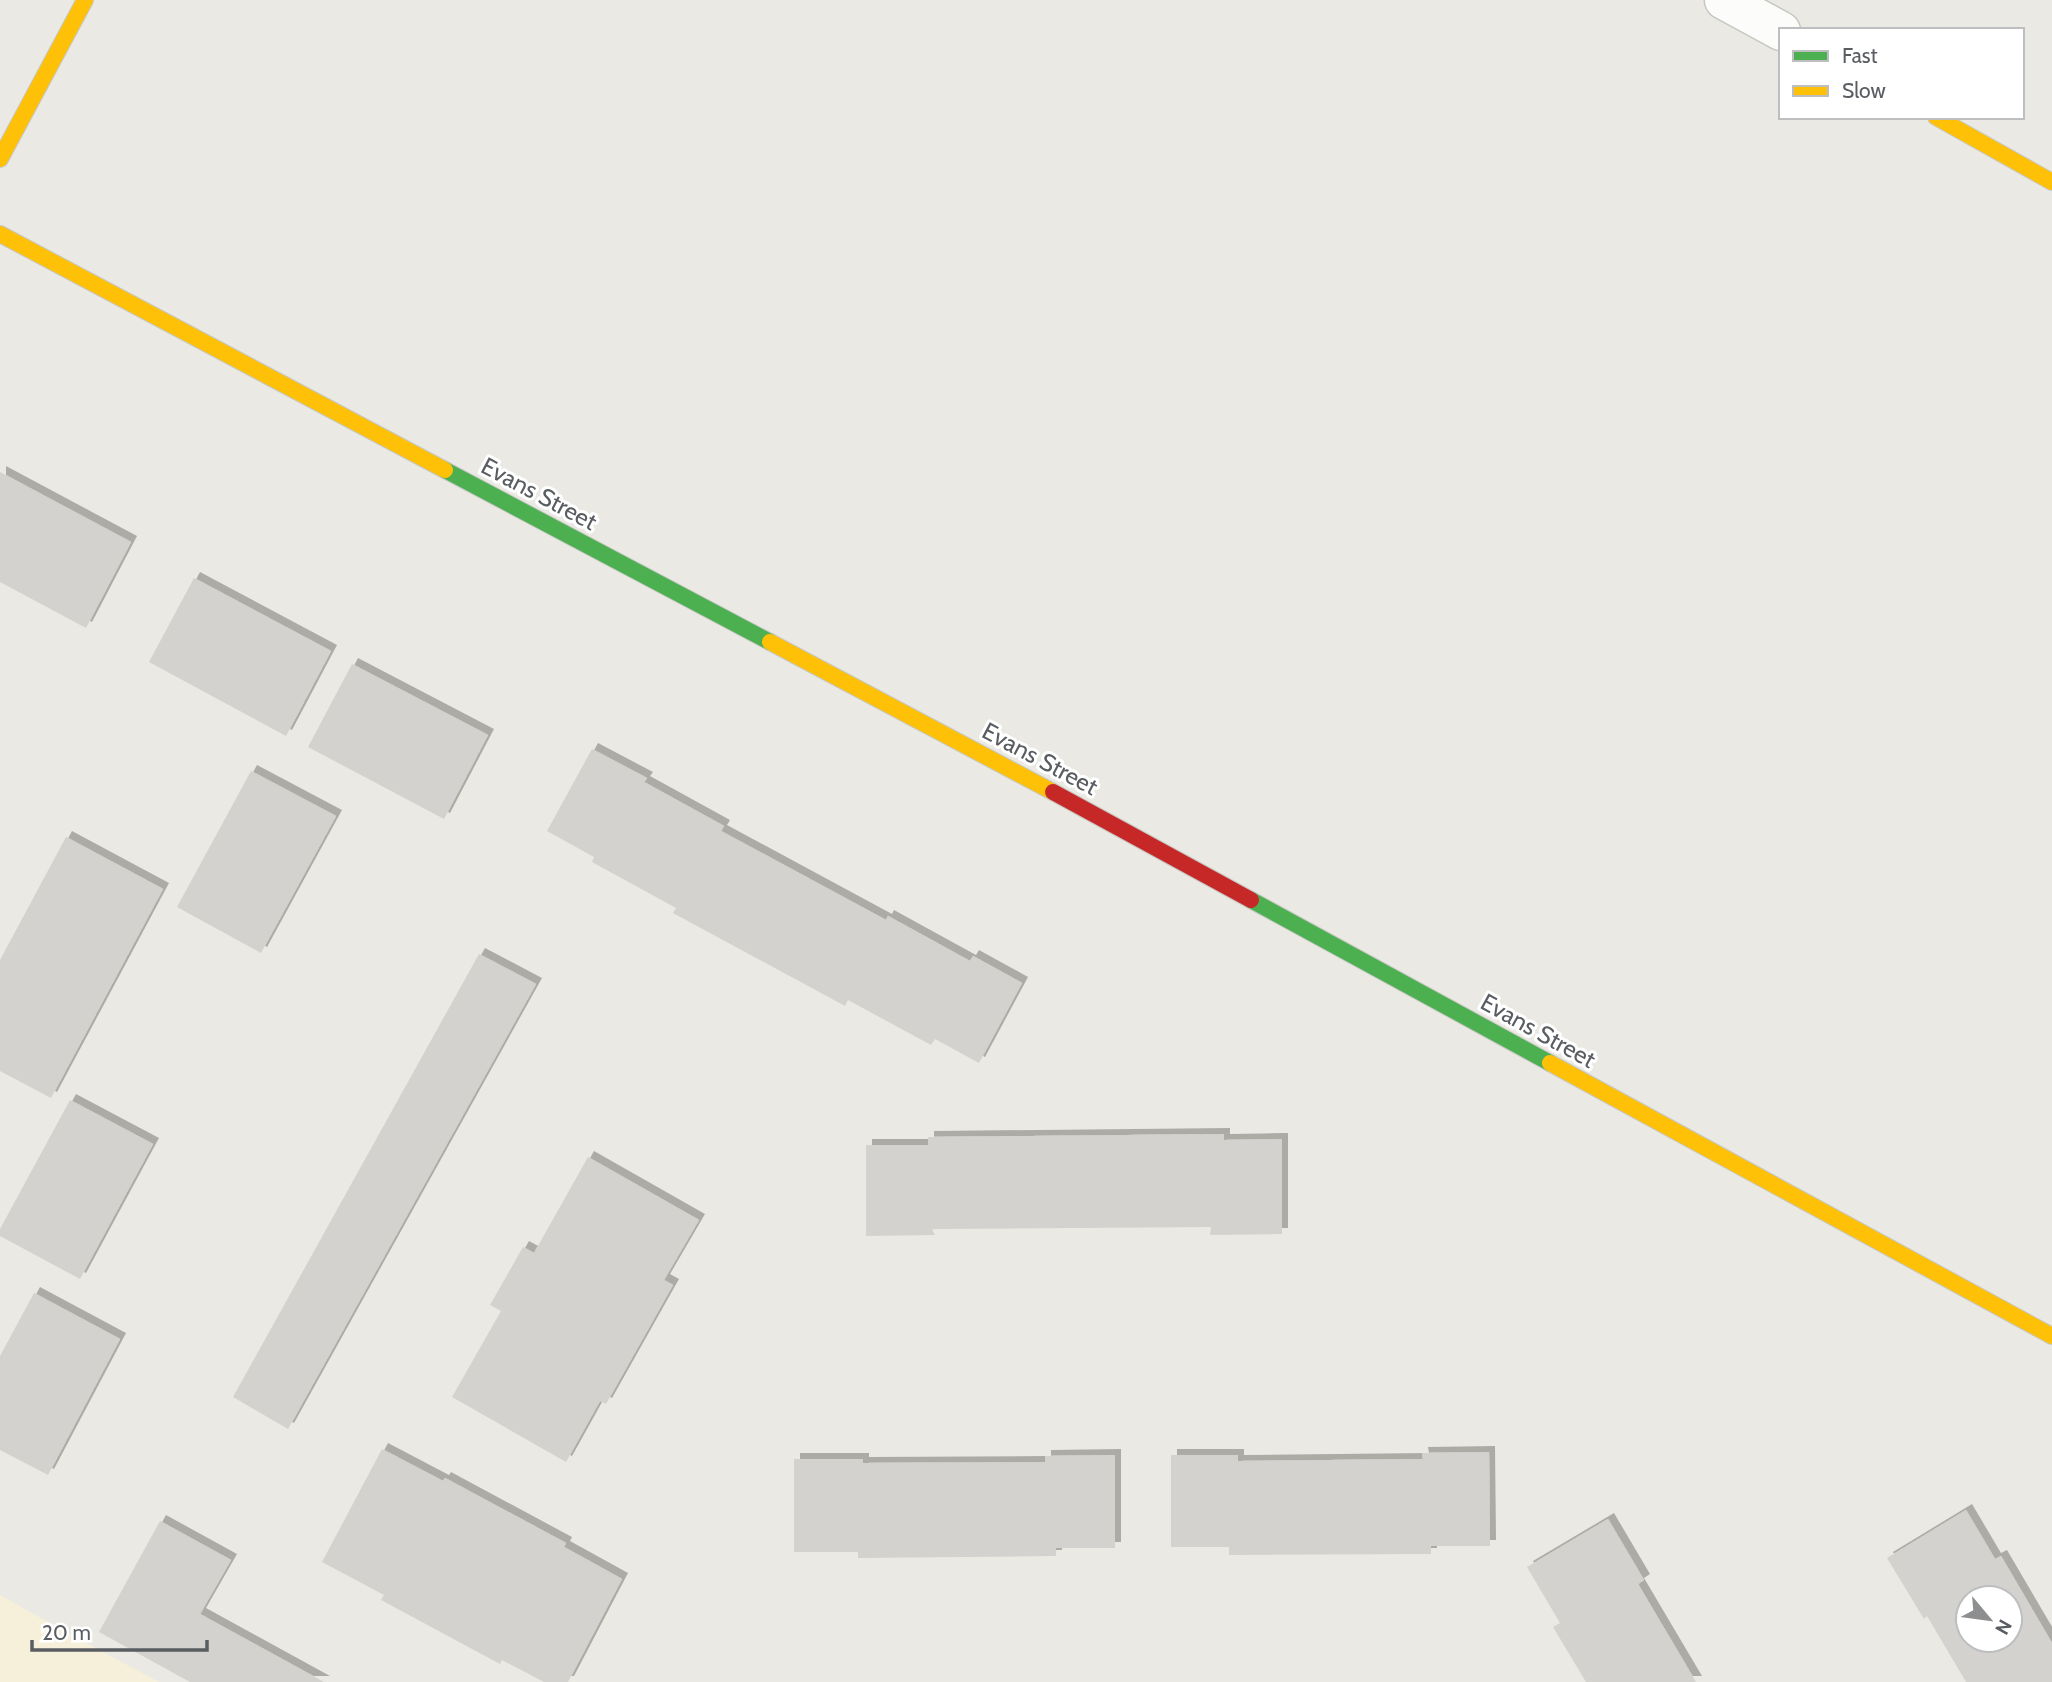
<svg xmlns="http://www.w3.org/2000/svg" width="2052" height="1682" font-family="Cabin,sans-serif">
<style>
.commercial{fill:#f6f0da}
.building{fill:#d3d2ce;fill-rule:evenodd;filter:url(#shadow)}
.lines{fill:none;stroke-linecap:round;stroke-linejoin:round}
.street-casing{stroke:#c6c6c4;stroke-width:41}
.fast-casing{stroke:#c6c7c5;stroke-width:18}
.slow-casing{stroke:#c6c7c5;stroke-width:18}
.jam-casing{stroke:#c6c7c5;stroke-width:18}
.street{stroke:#fcfcfb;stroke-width:38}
.fast{stroke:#4caf50;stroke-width:16}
.slow{stroke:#ffc107;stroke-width:16}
.jam{stroke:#c62828;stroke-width:16}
.labels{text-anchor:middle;stroke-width:6;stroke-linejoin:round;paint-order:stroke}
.street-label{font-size:24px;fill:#595d62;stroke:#fff}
</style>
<defs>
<filter id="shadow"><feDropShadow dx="6" dy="-6" stdDeviation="0" flood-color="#0004"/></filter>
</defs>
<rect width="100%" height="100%" fill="#eae9e3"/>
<polygon class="commercial" points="0,1595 75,1637 159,1682 0,1682"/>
<g class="building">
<polygon points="0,472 131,542 86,628 0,582"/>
<polygon points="194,578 331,651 286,736 149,662"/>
<polygon points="352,664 488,735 444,819 308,747"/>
<polygon points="592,749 647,778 644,782 724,826 721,831 886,920 888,916 970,961 973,956 1022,983 979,1063 935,1039 931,1045 848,1000 845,1006 673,913 676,908 592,862 594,857 547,831"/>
<polygon points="251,771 336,816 261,953 177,907"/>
<polygon points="66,837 163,889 51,1098 0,1071 0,960"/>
<polygon points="479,954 536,984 288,1429 233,1397"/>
<polygon points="70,1100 153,1144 80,1279 0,1236 0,1229"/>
<polygon points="1224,1134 1224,1140 1282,1139 1282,1234 1210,1235 1211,1227 932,1229 935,1235 866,1236 866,1145 928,1145 928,1137"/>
<polygon points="588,1157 699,1220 664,1280 673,1285 606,1404 600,1401 566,1462 452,1397 501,1311 490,1305 523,1247 534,1253"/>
<polygon points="34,1293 120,1339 48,1475 0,1450 0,1356"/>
<polygon points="382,1449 443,1481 445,1478 566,1543 564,1547 622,1579 568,1682 544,1682 502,1660 500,1664 381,1600 384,1595 322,1562"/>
<polygon points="1489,1452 1490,1546 1431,1546 1431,1554 1229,1555 1229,1547 1171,1547 1171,1455 1238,1455 1238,1461 1423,1459 1422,1453"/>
<polygon points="1115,1455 1115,1548 1056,1548 1056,1556 858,1558 858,1552 794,1552 794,1459 863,1459 863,1463 1045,1462 1045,1456"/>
<path d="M1966,1510L1995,1559L2001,1556L2052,1643V1682H1966L1927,1616L1924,1619L1887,1558ZM1968,1598H2010V1640H1968Z"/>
<polygon points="1608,1519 1644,1580 1638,1584 1696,1682 1586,1682 1553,1627 1560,1623 1527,1567"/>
<polygon points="160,1521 231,1560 200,1614 324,1682 190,1682 99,1632"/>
</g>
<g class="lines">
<g class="street-casing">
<polyline id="street" points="1724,0 1781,31"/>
</g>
<g class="fast-casing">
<g id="fast">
<polyline points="445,470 770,642"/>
<polyline points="1251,900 1550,1063"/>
</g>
</g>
<g class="slow-casing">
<g id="slow">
<polyline points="1936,117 2052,182"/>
<polyline points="0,159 85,0"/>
<polyline points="0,234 445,470"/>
<polyline points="770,642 1053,792"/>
<polyline points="1550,1063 2052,1336"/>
</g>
</g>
<g class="jam-casing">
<polyline id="jam" points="1053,792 1251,900"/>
</g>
<use href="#street" class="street"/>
<use href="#fast" class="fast"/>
<use href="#slow" class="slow"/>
<use href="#jam" class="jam"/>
</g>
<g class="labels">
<g class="street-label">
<text transform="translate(539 494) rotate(28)" y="8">Evans Street</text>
<text transform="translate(1040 759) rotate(28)" y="8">Evans Street</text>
<text transform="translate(1538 1031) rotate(29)" y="8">Evans Street</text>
</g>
</g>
<rect x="1779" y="28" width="245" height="91" fill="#ffffff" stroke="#bdbec0" stroke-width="2"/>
<rect x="1793" y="51" width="35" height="10" fill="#4caf50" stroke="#bdbec0" stroke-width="2"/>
<text x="1842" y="63" font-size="21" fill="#595d62">Fast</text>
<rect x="1793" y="86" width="35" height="10" fill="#ffc107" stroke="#bdbec0" stroke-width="2"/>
<text x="1842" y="98" font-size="21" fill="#595d62">Slow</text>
<g transform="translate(1989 1619) rotate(119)"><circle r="33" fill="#ffffff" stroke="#bdbec0" stroke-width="2"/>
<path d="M0-5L12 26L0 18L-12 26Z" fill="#8c8e8f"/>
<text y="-10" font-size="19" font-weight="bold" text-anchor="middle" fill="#595d62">N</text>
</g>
<path d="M32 1640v10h175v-10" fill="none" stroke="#595d62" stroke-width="3.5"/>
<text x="42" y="1640" font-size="21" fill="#595d62" stroke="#ffffff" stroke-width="5" paint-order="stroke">20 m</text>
</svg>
